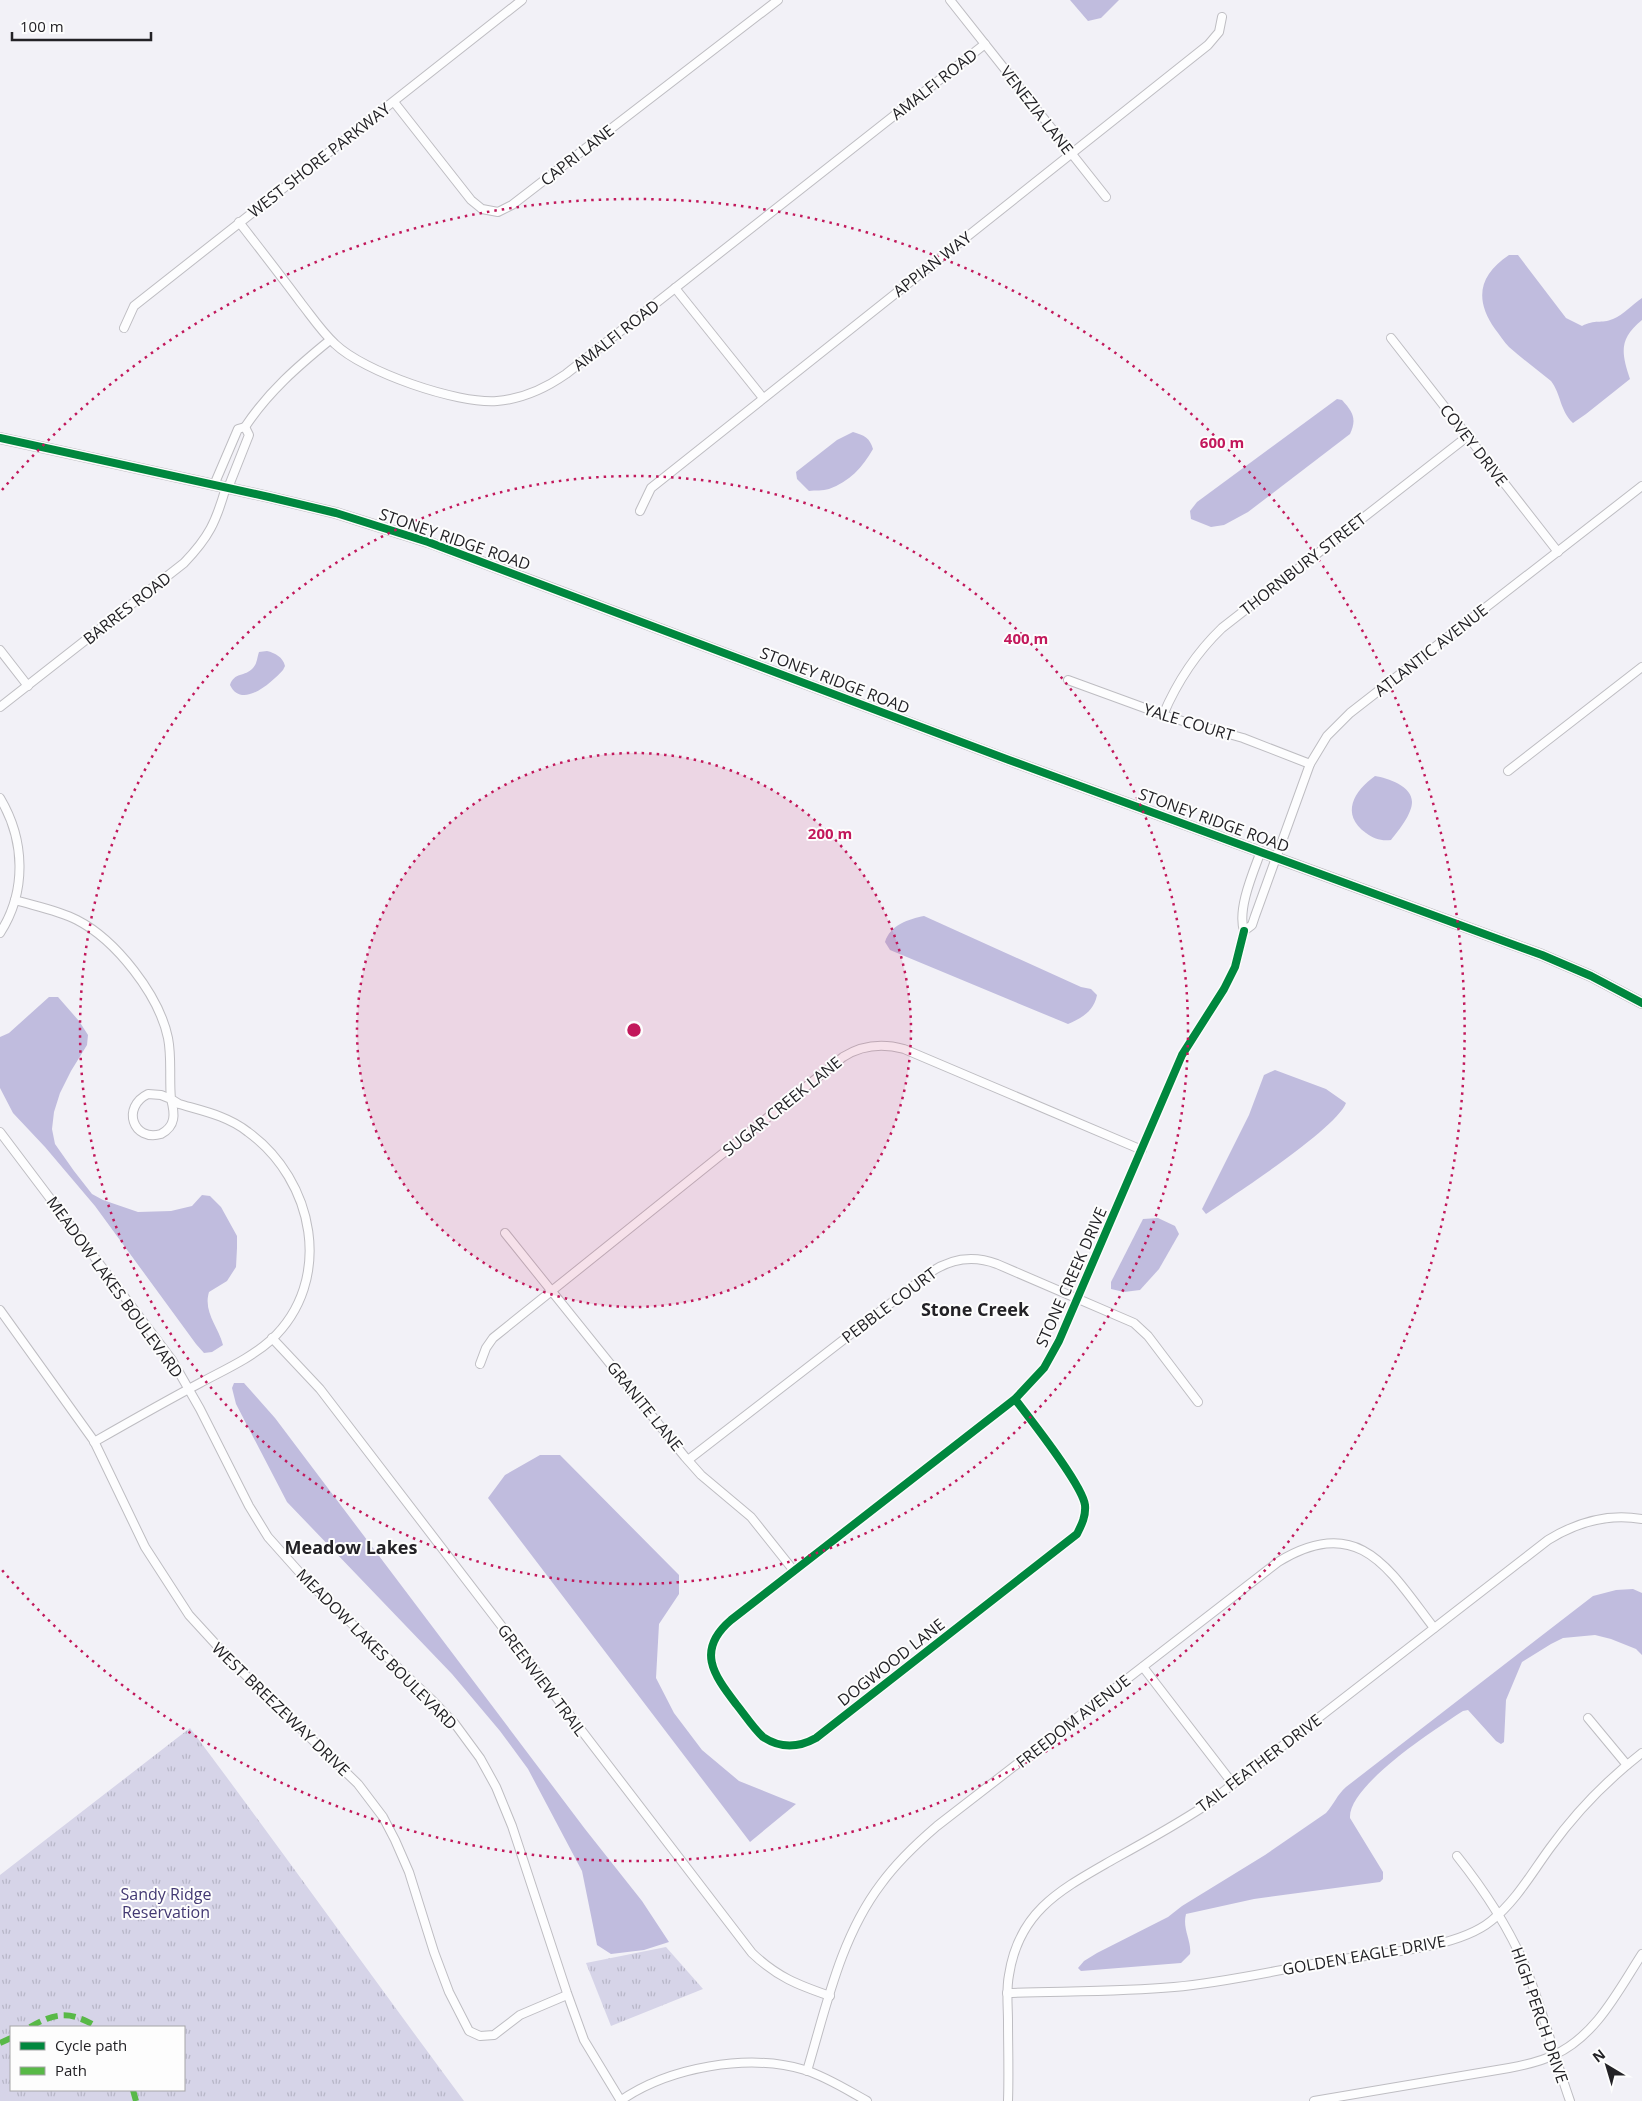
<svg xmlns="http://www.w3.org/2000/svg" width="1642" height="2101" font-family="'Open Sans',sans-serif">
<style>
.park{fill:url(#park-tufts);fill-rule:evenodd}
.water{fill:#c0bcde}
.lines{fill:none;stroke-linecap:round;stroke-linejoin:round}
.street-casing{stroke:#bebdc2;stroke-width:10}
.secondary-casing{stroke:#bebdc2;stroke-width:12}
.street{stroke:#fdfdfe;stroke-width:8}
.secondary{stroke:#fdfdfe;stroke-width:10}
.quiet{stroke:#58b947;stroke-width:6;stroke-dasharray:12 6;stroke-linecap:butt}
.cycleway-casing{stroke:#fdfdfd;stroke-width:11}
.cycleway{stroke:#00873e;stroke-width:8}
.ring{fill:none;stroke:#c2185b;stroke-width:2.5;stroke-dasharray:2.5 5}
.labels{text-anchor:middle;stroke-width:4;stroke-linejoin:round;paint-order:stroke}
.street-label{font-size:16px;fill:#232226;stroke:#fdfdfd}
.park-label{font-size:16px;fill:#423872;stroke:#fdfdfd}
.neighbourhood-label{font-size:18px;font-weight:bold;fill:#232226;stroke:#fdfdfd}
.centre{fill:#c2185b;stroke:#fdfdfd;stroke-width:2.5}
.ring-label{font-size:15px;text-anchor:middle;font-weight:bold;fill:#c2185b;stroke:#fdfdfd;stroke-width:4;stroke-linejoin:round;paint-order:stroke}
</style>
<defs>
<pattern id="park-tufts" width="24" height="20" patternUnits="userSpaceOnUse" patternTransform="scale(1.25)"><rect width="24" height="20" fill="#d6d4e8"/><path d="M3 7l-1-3M5 7V3M7 7l1-3M15 17l-1-3M17 17v-4M19 17l1-3" fill="none" stroke="#b7b6c7"/></pattern>
</defs>
<rect width="100%" height="100%" fill="#f2f1f7"/>
<g class="park">
<path d="M190,1728C283,1852 372,1977 464,2101H0V1875ZM184,2027V2090H11V2027Z"/>
<polygon points="666,1947 703,1989 611,2026 586,1963"/>
</g>
<g class="water">
<polygon points="1070,0 1119,0 1101,18 1088,21"/>
<path d="M1509,255H1518L1566,318L1582,326C1595,319 1601,324 1613,319C1623,315 1633,304 1642,298V320C1619,339 1621,352 1630,379L1586,414L1573,423C1560,411 1561,394 1551,381C1537,370 1523,359 1509,347C1504,342 1500,335 1495,329C1474,299 1479,275 1509,255Z"/>
<path d="M1337,399L1342,400C1353,412 1357,419 1350,434L1248,512L1224,525L1211,527L1191,519L1190,511L1197,502Z"/>
<path d="M853,432C864,435 870,438 873,449C863,467 849,482 829,489C823,491 815,490 809,491L797,479L796,472L837,440Z"/>
<path d="M267,651C275,653 283,657 285,666L283,670C272,682 242,710 230,685C234,672 245,677 253,668C257,664 257,658 259,652Z"/>
<path d="M1375,776C1388,778 1412,786 1412,802C1412,814 1399,830 1391,840C1381,841 1374,839 1366,833C1340,814 1354,791 1375,776Z"/>
<path d="M924,916L1081,987L1091,989L1097,995C1094,1011 1082,1018 1068,1024L890,950L885,942C890,925 909,919 924,916Z"/>
<path d="M49,997H58L79,1021L88,1035L87,1045L71,1071L60,1093L54,1112L52,1129L55,1144L74,1171L92,1194L103,1200L138,1212L171,1211L192,1206L202,1195L210,1196L221,1207L237,1236V1248L236,1267L227,1281L209,1292C203,1312 218,1326 223,1345L212,1352L204,1353L196,1344L95,1206L45,1147L13,1113L0,1088V1037L9,1033Z"/>
<path d="M1275,1070L1326,1089L1346,1103C1336,1129 1234,1195 1206,1214L1202,1209L1249,1115L1264,1075Z"/>
<polygon points="1158,1218 1175,1226 1179,1234 1159,1269 1140,1290 1124,1292 1111,1289 1111,1282 1143,1219"/>
<polygon points="234,1383 244,1383 275,1418 585,1829 642,1901 669,1942 644,1950 611,1954 597,1945 582,1871 528,1769 500,1731 452,1674 287,1502 236,1404 232,1388"/>
<polygon points="540,1455 560,1455 679,1575 679,1594 659,1624 656,1678 674,1713 702,1750 739,1781 796,1804 750,1842 488,1498 505,1475"/>
<path d="M1633,1589L1642,1593V1655L1636,1649L1611,1639L1595,1635L1563,1638L1551,1644L1522,1662L1519,1669L1506,1700L1504,1742L1501,1744L1496,1741L1468,1710L1463,1711C1437,1728 1348,1785 1350,1818L1383,1872V1879L1380,1882L1254,1899L1186,1914C1182,1929 1192,1941 1190,1954L1181,1963L1081,1971L1078,1968L1084,1961L1097,1953L1168,1917L1182,1906L1265,1855L1326,1813C1334,1804 1337,1795 1346,1787L1593,1596L1616,1590Z"/>
</g>
<g class="lines">
<g class="street-casing">
<g id="street">
<polyline points="950,0 1106,197"/>
<polyline points="394,102 471,200 482,209 498,212 512,205 778,0"/>
<path d="M239,222C260,249 281,276 301,303C312,317 322,332 335,344C364,372 457,404 497,401C522,399 546,388 566,374L985,44"/>
<polyline points="675,288 763,398"/>
<polyline points="124,328 134,306 522,0"/>
<polyline points="1391,338 1558,552"/>
<path d="M245,427C268,392 298,366 330,340"/>
<polyline points="214,485 238,429 245,427 249,435 228,488"/>
<polyline points="640,511 651,488 1208,45 1219,32 1222,17"/>
<polyline points="0,650 28,686"/>
<polyline points="1068,680 1172,718 1243,738 1310,764"/>
<path d="M0,707L184,563C209,537 216,522 226,487"/>
<path d="M1163,715C1177,682 1196,653 1222,628L1468,436"/>
<polyline points="1508,771 1642,667"/>
<path d="M0,798C25,840 27,891 0,933"/>
<path d="M1261,851C1253,873 1237,909 1244,931L1252,925L1255,916L1310,764L1327,736L1350,713L1642,486"/>
<path d="M15,900C35,906 58,910 77,920C116,940 159,995 168,1038C172,1058 169,1079 171,1099L179,1104C203,1111 228,1116 248,1132C314,1180 335,1280 271,1340C251,1358 224,1370 200,1383C164,1402 129,1422 94,1442"/>
<path d="M148,1094L161,1095L171,1099C175,1114 176,1126 161,1134C133,1142 121,1107 148,1094Z"/>
<polyline points="0,1132 172,1360 200,1409 249,1506 268,1537 309,1583 431,1699 455,1724 480,1758 496,1787 512,1826 567,1993 584,2040 621,2101"/>
<polyline points="505,1233 685,1457 701,1475 751,1517 794,1571"/>
<polyline points="0,1310 94,1441 145,1547 189,1615 233,1663 358,1784 383,1817 395,1840 409,1872 434,1952 449,1992 469,2031 480,2036 494,2035 520,2015 567,1995"/>
<path d="M272,1338L320,1389L752,1953C777,1977 798,1985 830,1996"/>
<path d="M480,1364L486,1348L493,1338L843,1057C862,1045 882,1043 904,1049L1142,1150"/>
<path d="M1015,1399C1030,1419 1082,1484 1085,1505C1086,1516 1082,1524 1077,1534L816,1738C798,1748 781,1749 763,1737C753,1728 745,1715 736,1704C713,1674 696,1650 731,1620L1015,1399L1044,1368L1059,1341L1182,1055L1224,989L1235,967L1244,931"/>
<path d="M688,1460L931,1272C952,1258 973,1255 997,1264L1134,1323L1148,1336L1198,1402"/>
<polyline points="1143,1667 1233,1784"/>
<polyline points="1588,1718 1627,1765"/>
<path d="M1457,1856C1484,1890 1508,1926 1525,1966C1543,2010 1554,2056 1570,2101"/>
<path d="M1007,1993C1062,1991 1119,1992 1174,1987C1230,1982 1286,1968 1342,1959C1384,1953 1458,1948 1491,1921C1516,1901 1531,1874 1550,1848C1576,1812 1607,1780 1642,1753"/>
<path d="M807,2071C826,2008 840,1938 881,1884C897,1862 916,1844 937,1826L1278,1562C1360,1512 1390,1571 1434,1628"/>
<path d="M620,2101C669,2067 748,2053 805,2070C827,2077 847,2090 867,2101"/>
<path d="M1008,2101C1009,2074 1008,2048 1008,2021C1008,2006 1006,1990 1009,1975C1019,1910 1062,1889 1114,1859C1145,1842 1176,1825 1206,1805L1548,1540C1577,1522 1608,1513 1642,1519"/>
<path d="M1314,2101L1509,2068C1525,2065 1540,2062 1554,2055C1596,2036 1618,1991 1642,1954"/>
</g>
</g>
<g class="secondary-casing">
<polyline id="secondary" points="0,438 269,497 336,513 428,542 1009,760 1542,955 1591,976 1642,1003"/>
</g>
<use href="#street" class="street"/>
<use href="#secondary" class="secondary"/>
<g class="quiet">
<path d="M30,2027C56,2012 71,2011 97,2027"/>
<polyline points="0,2043 11,2038"/>
<polyline points="133,2090 136,2101"/>
</g>
<g class="cycleway-casing">
<g id="cycleway">
<polyline points="0,438 269,497 336,513 428,542 1009,760 1542,955 1591,976 1642,1003"/>
<path d="M1015,1399C1030,1419 1082,1484 1085,1505C1086,1516 1082,1524 1077,1534L816,1738C798,1748 781,1749 763,1737C753,1728 745,1715 736,1704C713,1674 696,1650 731,1620L1015,1399L1044,1368L1059,1341L1182,1055L1224,989L1235,967L1244,931"/>
</g>
</g>
<use href="#cycleway" class="cycleway"/>
</g>
<circle cx="634" cy="1030" r="277" fill="#c2185b" fill-opacity=".12"/>
<g class="ring">
<circle cx="634" cy="1030" r="277"/>
<circle cx="634" cy="1030" r="554"/>
<path d="M2 490A831 831 0 1 1 2 1570"/>
</g>
<g class="labels">
<g class="street-label">
<text transform="translate(934 84) rotate(-38)" y="6">AMALFI ROAD</text>
<text transform="translate(1037 110) rotate(52)" y="6">VENEZIA LANE</text>
<text transform="translate(577 155) rotate(-38)" y="6">CAPRI LANE</text>
<text transform="translate(319 160) rotate(-38)" y="6">WEST SHORE PARKWAY</text>
<text transform="translate(932 264) rotate(-38)" y="6">APPIAN WAY</text>
<text transform="translate(616 335) rotate(-38)" y="6">AMALFI ROAD</text>
<text transform="translate(1474 445) rotate(52)" y="6">COVEY DRIVE</text>
<text transform="translate(455 539) rotate(19)" y="6">STONEY RIDGE ROAD</text>
<text transform="translate(1303 564) rotate(-38)" y="6">THORNBURY STREET</text>
<text transform="translate(127 608) rotate(-38)" y="6">BARRES ROAD</text>
<text transform="translate(1431 650) rotate(-38)" y="6">ATLANTIC AVENUE</text>
<text transform="translate(835 680) rotate(21)" y="6">STONEY RIDGE ROAD</text>
<text transform="translate(1189 722) rotate(17)" y="6">YALE COURT</text>
<text transform="translate(1214 820) rotate(20)" y="6">STONEY RIDGE ROAD</text>
<text transform="translate(782 1106) rotate(-39)" y="6">SUGAR CREEK LANE</text>
<text transform="translate(1071 1277) rotate(-66)" y="6">STONE CREEK DRIVE</text>
<text transform="translate(115 1287) rotate(54)" y="6">MEADOW LAKES BOULEVARD</text>
<text transform="translate(889 1305) rotate(-37)" y="6">PEBBLE COURT</text>
<text transform="translate(645 1406) rotate(51)" y="6">GRANITE LANE</text>
<text transform="translate(377 1649) rotate(45)" y="6">MEADOW LAKES BOULEVARD</text>
<text transform="translate(891 1662) rotate(-38)" y="6">DOGWOOD LANE</text>
<text transform="translate(542 1680) rotate(53)" y="6">GREENVIEW TRAIL</text>
<text transform="translate(281 1709) rotate(44)" y="6">WEST BREEZEWAY DRIVE</text>
<text transform="translate(1073 1721) rotate(-38)" y="6">FREEDOM AVENUE</text>
<text transform="translate(1259 1763) rotate(-37)" y="6">TAIL FEATHER DRIVE</text>
<text transform="translate(1364 1955) rotate(-10)" y="6">GOLDEN EAGLE DRIVE</text>
<text transform="translate(1540 2015) rotate(71)" y="6">HIGH PERCH DRIVE</text>
</g>
<g class="park-label">
<text x="166" y="1900">Sandy Ridge<tspan x="166" dy="18">Reservation</tspan></text>
</g>
<g class="neighbourhood-label">
<text x="975" y="1316">Stone Creek</text>
<text x="351" y="1554">Meadow Lakes</text>
</g>
</g>
<circle cx="634" cy="1030" r="8" class="centre"/>
<g class="ring-label">
<text x="1222" y="448">600 m</text>
<text x="1026" y="644">400 m</text>
<text x="830" y="839">200 m</text>
</g>
<rect x="10" y="2026" width="175" height="65" fill="#fdfdfd" stroke="#a6a5a7"/>
<rect x="20" y="2042" width="25" height="8" fill="#00873e" stroke="#a6a5a7"/>
<text x="55" y="2051" font-size="15" fill="#232226">Cycle path</text>
<rect x="20" y="2067" width="25" height="8" fill="#58b947" stroke="#a6a5a7"/>
<text x="55" y="2076" font-size="15" fill="#232226">Path</text>
<g transform="translate(1607 2066) rotate(322)" stroke="#fdfdfd" stroke-width="4" paint-order="stroke">
<path d="M0-4L9 19L0 12L-9 19Z" fill="#232226"/>
<text y="-8" font-size="14" font-weight="bold" text-anchor="middle" fill="#232226">N</text>
</g>
<path d="M12 32v8h139v-8" fill="none" stroke="#232226" stroke-width="2.5"/>
<text x="20" y="32" font-size="15" fill="#232226" stroke="#fdfdfd" stroke-width="4" paint-order="stroke">100 m</text>
</svg>
